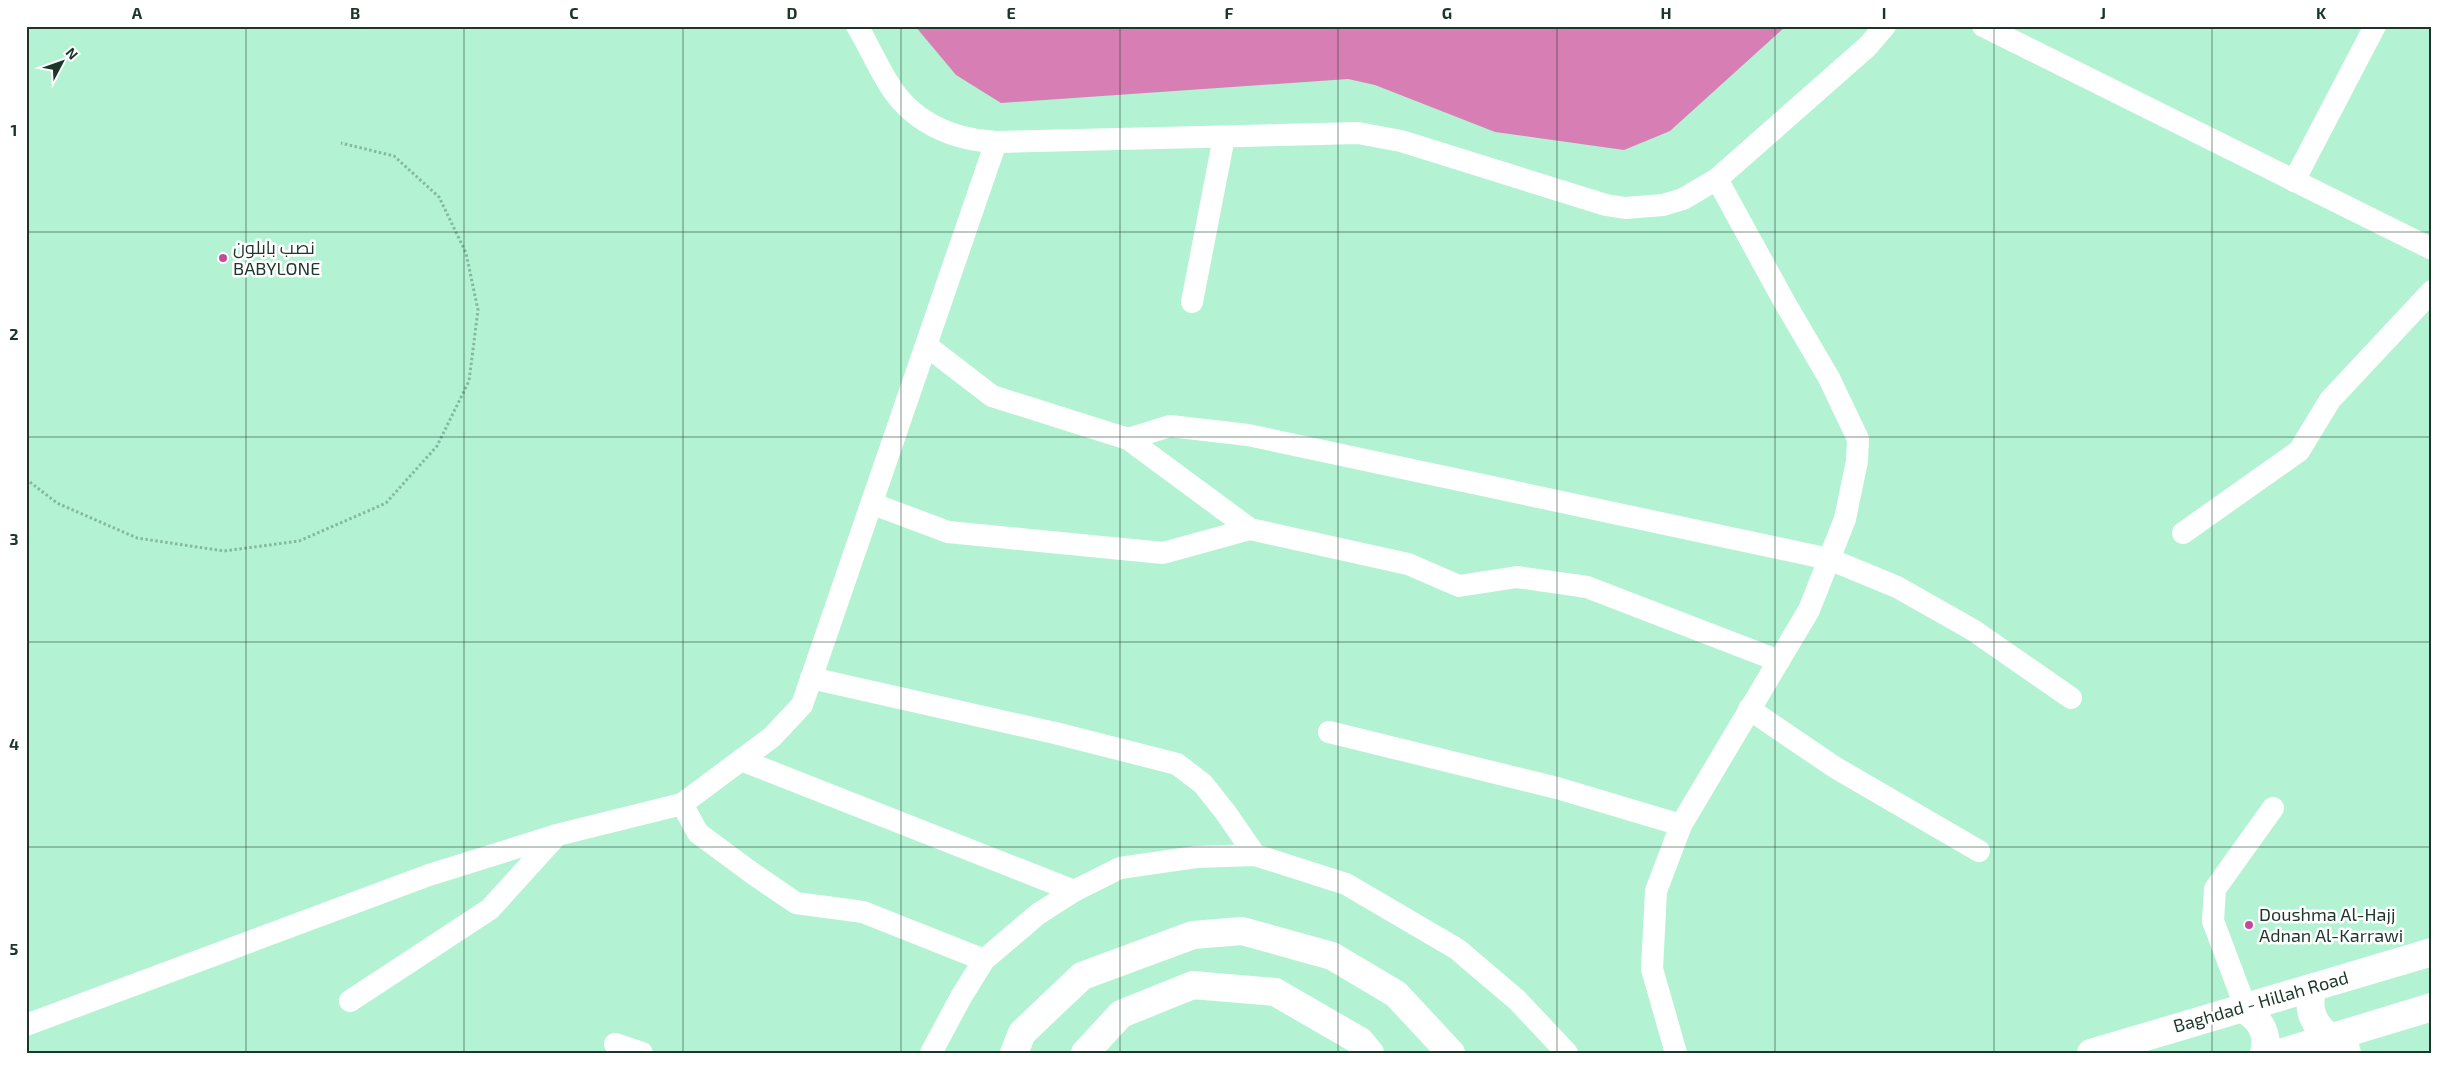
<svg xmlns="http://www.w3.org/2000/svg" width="2458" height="1079" font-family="'Exo 2',Cairo,sans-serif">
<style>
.water{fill:#d77fb5}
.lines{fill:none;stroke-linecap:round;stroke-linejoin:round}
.path{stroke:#84b9a0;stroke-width:3;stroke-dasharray:2.5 2.5;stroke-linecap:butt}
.minor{stroke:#fff;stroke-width:22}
.highway{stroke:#fff;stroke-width:28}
.grid{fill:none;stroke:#1c362a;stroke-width:1;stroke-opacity:0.55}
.poi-dot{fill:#c5499a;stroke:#fff;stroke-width:2}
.labels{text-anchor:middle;stroke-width:5;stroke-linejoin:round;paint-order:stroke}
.poi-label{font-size:18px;fill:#1c362a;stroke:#fff;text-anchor:start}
.street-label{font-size:18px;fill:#1c362a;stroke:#fff}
.neatline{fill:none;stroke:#1c362a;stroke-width:2}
.grid-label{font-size:16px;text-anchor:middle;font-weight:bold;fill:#1c362a}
</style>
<rect width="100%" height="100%" fill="#b3f3d4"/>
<polygon class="water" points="915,26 1786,26 1670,131 1624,150 1495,132 1375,85 1348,79 1001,103 956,75"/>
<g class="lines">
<polyline class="path" points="26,479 57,503 137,538 224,551 299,541 386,503 437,446 469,381 478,310 466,253 439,197 394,156 341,143"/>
<g class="minor">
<path d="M857,26C868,44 876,63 887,81C910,121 951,140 996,142L1358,133L1401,141L1606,205L1625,208L1663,205L1683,199L1717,179L1868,46L1885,26"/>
<polyline points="1983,26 2432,249"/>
<polyline points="2294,181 2375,26"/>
<polyline points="1192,302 1224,137"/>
<polyline points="927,346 992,396 1128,439 1250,529 1408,564 1459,586 1517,577 1587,587 1779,661"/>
<polyline points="1128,439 1170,426 1248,435 1829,559 1897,587 1973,630 2071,698"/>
<polyline points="873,504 948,532 1163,553 1250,529"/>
<polyline points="2183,533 2299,451 2330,400 2432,291"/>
<polyline points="811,678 1055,733 1177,764 1203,784 1226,813 1255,855"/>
<polyline points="1749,709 1836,768 1979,851"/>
<polyline points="1329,732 1557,788 1681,825"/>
<polyline points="741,760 1074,891"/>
<polyline points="682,804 698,833 752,873 796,903 863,912 984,960"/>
<polyline points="350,1001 490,909 557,835"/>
<polyline points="2245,1006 2213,921 2215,889 2273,808"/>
<polyline points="26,1025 429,875 557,835 682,804 772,737 802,705 996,142"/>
<polyline points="2345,1034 2350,1053"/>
<polyline points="615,1044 642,1053"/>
<polyline points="931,1053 961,997 984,960 1038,914 1074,891 1120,868 1196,857 1255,855 1346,884 1457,949 1517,1000 1567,1053"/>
<polyline points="1676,1053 1652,969 1656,891 1681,825 1809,610 1845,519 1857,461 1858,439 1829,378 1785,303 1717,179"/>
</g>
<g class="highway">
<path d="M2313,987C2306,1009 2313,1026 2332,1038"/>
<path d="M2240,1007C2257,1016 2270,1032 2264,1053"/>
<polyline points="1014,1053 1022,1033 1082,976 1193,935 1242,931 1332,956 1396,994 1451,1053"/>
<polyline points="1085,1053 1121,1014 1193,985 1275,992 1360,1041 1370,1053"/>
<polyline points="2091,1053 2432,952"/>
<polyline points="2280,1053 2432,1007"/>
</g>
</g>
<path class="grid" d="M246,26V1053M464,26V1053M683,26V1053M901,26V1053M1120,26V1053M1338,26V1053M1557,26V1053M1775,26V1053M1994,26V1053M2212,26V1053M26,232H2432M26,437H2432M26,642H2432M26,847H2432"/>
<g class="poi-dot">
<circle cx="223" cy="258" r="5"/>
<circle cx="2249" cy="925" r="5"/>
</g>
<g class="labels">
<g class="poi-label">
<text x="233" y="254">نصب بابلون<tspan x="233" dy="21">BABYLONE</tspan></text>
<text x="2259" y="921">Doushma Al-Hajj<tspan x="2259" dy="21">Adnan Al-Karrawi</tspan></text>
</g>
<g class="street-label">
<text transform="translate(2261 1002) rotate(-16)" y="6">Baghdad - Hillah Road</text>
</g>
</g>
<rect width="2458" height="1079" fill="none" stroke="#ffffff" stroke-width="55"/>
<g transform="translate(62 62) rotate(49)" stroke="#ffffff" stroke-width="4" paint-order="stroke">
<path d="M0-4L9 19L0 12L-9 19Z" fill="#1c362a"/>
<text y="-8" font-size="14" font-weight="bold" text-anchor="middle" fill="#1c362a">N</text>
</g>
<rect x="28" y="28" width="2402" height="1024" class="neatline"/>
<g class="grid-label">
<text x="137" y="19">A</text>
<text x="355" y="19">B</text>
<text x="574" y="19">C</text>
<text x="792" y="19">D</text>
<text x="1011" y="19">E</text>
<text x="1229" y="19">F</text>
<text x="1447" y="19">G</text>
<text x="1666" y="19">H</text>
<text x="1884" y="19">I</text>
<text x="2103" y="19">J</text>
<text x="2321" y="19">K</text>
<text x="14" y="136">1</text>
<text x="14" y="340">2</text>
<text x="14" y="545">3</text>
<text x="14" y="750">4</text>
<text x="14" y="955">5</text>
</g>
</svg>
